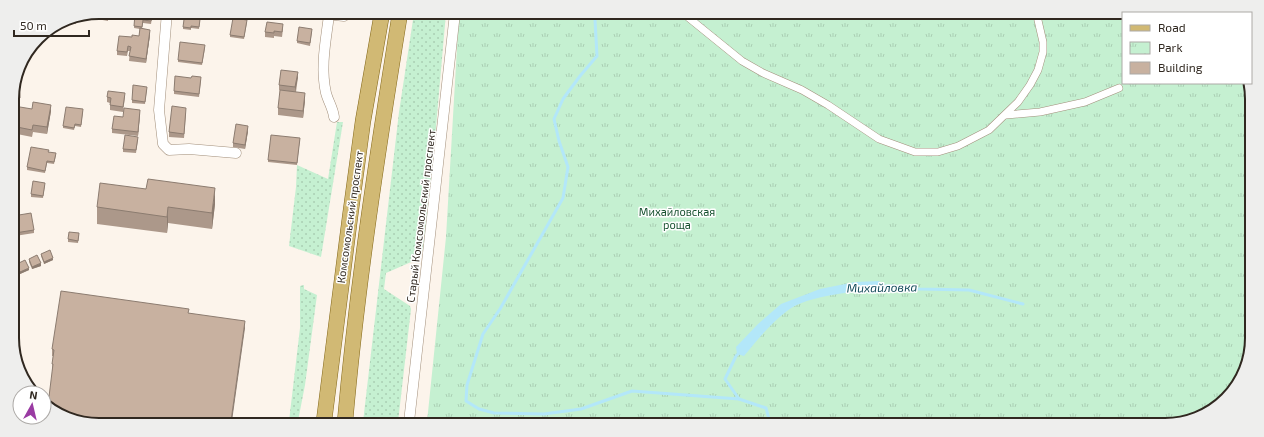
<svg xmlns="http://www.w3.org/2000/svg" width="1264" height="437" font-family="'Exo 2',sans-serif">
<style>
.grass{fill:url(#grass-dots)}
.park{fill:url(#park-tufts)}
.water{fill:#b3e7f9}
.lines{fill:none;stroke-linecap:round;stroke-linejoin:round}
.stream{stroke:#b3e7f9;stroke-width:3}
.pedestrian-casing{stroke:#a28f7b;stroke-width:8}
.minor-casing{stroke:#a28f7b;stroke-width:11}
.primary-casing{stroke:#84681a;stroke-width:16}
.pedestrian{stroke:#fff;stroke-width:7}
.minor{stroke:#fff;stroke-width:10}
.primary{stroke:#d1b974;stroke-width:15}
.wall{fill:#ac988a}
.shaded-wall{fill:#8c7c70}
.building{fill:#c8b1a0;stroke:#8c7c70}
.labels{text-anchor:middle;stroke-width:3;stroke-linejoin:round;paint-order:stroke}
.park-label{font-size:11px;fill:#17512f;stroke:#fff}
.street-label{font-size:11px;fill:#302820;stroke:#fff}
.water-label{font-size:12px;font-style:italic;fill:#114a5a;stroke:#fff}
.rim{fill:none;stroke:#302820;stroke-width:2}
</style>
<defs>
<pattern id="grass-dots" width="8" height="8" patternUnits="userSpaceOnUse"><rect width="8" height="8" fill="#c5f0d1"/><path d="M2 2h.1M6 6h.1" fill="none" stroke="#aaceb3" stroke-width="1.8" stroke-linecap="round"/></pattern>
<pattern id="park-tufts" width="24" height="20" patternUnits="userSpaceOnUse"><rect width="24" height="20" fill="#c5f0d1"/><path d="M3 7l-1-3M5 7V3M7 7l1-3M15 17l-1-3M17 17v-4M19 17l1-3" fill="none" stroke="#aaceb3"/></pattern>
</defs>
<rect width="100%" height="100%" fill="#fcf4eb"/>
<g class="grass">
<polygon points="414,13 446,13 433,161 423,249 418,259 386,273 384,289 410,306 411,309 398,422 363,422 399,112"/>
<polygon points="337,122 343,122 321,257 289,246 296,187 297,165 328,179"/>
<polygon points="304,285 304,289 317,295 305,385 298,421 289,421 300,328 300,286"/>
</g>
<polygon class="park" points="459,13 1123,16 1123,83 1249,83 1251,87 1247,366 1218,407 1171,425 427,422 446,237"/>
<path class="water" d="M879,281L885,288C860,291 806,295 787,311C771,323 756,341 744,356L737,354L736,347L758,324L781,304L820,289L855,282Z"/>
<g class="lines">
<g class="stream">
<polyline points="595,20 597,56 580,76 563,99 554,119 559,141 568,167 563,198 500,309 483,334 467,385 466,401 479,409 494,413 544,414 581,409 632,391 739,399"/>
<polyline points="881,286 892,286 919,289 969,290 1023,304"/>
<polyline points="740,352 736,356 725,379 739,399 766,408 770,423"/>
</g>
<g class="pedestrian-casing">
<g id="pedestrian">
<polyline points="684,14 742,61 763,73 802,90 828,105 879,139 915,152 938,152 958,146 989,130 1018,102 1030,85 1038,70 1043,52 1043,42 1037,16"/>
<polyline points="1006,115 1040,112 1085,102 1119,88"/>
</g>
</g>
<g class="minor-casing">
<g id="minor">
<polyline points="167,12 159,110 163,144 169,150 189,149 236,153"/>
<polyline points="315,13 344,16"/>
<path d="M329,15C326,40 320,67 326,93C328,101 333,108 334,117"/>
<polyline points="409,422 455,13"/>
</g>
</g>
<g class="primary-casing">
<g id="primary">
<polyline points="324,421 350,217 363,121 382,13"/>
<path d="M345,422C357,285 378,149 400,13"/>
</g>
</g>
<use href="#pedestrian" class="pedestrian"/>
<use href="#minor" class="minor"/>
<use href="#primary" class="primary"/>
</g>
<g class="wall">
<polygon points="98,12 120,12 119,16 108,15 108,21 97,19"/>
<polygon points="134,12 153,12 151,24 143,23 142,29 150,35 146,63 129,61 130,51 128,51 127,56 117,55 117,51 132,37 139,36 140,29 134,28 135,17 133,16"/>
<polygon points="201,12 199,29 191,28 191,30 183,29 183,27"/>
<polygon points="77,16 76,24 65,22 66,19"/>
<polygon points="247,22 244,39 230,37 230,35"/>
<polygon points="283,29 282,37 274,36 274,38 265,37 265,32"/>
<polygon points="312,31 310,46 297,43 297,41"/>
<polygon points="205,48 202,65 178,62 178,60"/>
<polygon points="298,77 296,92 305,100 303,118 278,115 278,108 285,91 279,90 279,85"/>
<polygon points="201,80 199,97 174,94 174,91"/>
<polygon points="19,81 20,103 12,103 12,93"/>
<polygon points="147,89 145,104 132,103 132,100"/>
<polygon points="107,97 125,97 123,112 110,110 110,103 107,102"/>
<polygon points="51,111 47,134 33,132 32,137 12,133 12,118"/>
<polygon points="83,111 81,127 75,126 74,130 63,128 63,126"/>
<polygon points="186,113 184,138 169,137 169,132"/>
<polygon points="140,114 138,136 112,133 112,129 123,117"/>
<polygon points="248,131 245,149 233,147 233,143"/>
<polygon points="300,138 297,165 268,162 268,160"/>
<polygon points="138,139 136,153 123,152 123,149"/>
<polygon points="48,152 56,155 54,164 47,163 45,173 27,170 27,167"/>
<polygon points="45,185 43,198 31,197 31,194"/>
<polygon points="215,204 212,229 168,223 167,233 97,224 97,207"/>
<polygon points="13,216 34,230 34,233 15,236 13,224"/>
<polygon points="79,235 78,243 68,242 68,239"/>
<polygon points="41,254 53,260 44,264 41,256"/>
<polygon points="29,259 41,266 32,269 29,262"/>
<polygon points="17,264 29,270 20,274 17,267"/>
<polygon points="189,313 245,328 52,371 53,356 52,356 52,349"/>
</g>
<g class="shaded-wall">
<polygon points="150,30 150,35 146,63 146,59"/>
<polygon points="298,72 298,77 295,92 295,87"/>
<polygon points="305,93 305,100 303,118 303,111"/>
<polygon points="51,105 51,111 47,134 47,127"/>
<polygon points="140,110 140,114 138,136 138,132"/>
<polygon points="248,126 248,131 245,149 245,145"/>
<polygon points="215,188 215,204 212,229 212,213"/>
<polygon points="168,207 168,223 167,233 167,217"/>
<polygon points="53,258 53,260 44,264 44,262"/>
<polygon points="41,263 41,266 32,269 32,267"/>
<polygon points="29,268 29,270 20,274 20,272"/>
<polygon points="245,321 245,328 232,421 231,421"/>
</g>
<g class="building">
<polygon points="98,12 119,12 119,14 108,12 108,18 97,17"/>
<polygon points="134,12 153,12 151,21 143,20 142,27 134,26 135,14 133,14"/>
<polygon points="185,12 201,12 199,27 191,26 191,28 183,27"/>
<polygon points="77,16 76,19 68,18"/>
<polygon points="233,18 247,20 244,37 230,35"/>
<polygon points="267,22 283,24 282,32 274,31 274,33 265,32"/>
<polygon points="299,27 312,29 310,43 297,41"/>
<polygon points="140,28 150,30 146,59 129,56 131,47 128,46 127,52 117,51 119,36 132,37 132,35 139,36"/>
<polygon points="180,42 205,45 202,63 178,60"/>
<polygon points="281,70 298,72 295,87 279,85"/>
<polygon points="175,76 191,78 192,76 201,77 199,94 174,91"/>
<polygon points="16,81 19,81 20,98 12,98 12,93"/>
<polygon points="133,85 147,87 145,102 132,100"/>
<polygon points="280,90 305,93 303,111 278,108"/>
<polygon points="108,91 125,93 123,107 110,105 111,98 107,97"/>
<polygon points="33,102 51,105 47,127 33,125 32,130 12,126 12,118 14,106 32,109"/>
<polygon points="172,106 186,108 184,134 169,132"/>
<polygon points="66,107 83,109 81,125 75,124 74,128 63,126"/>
<polygon points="124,108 140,110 138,132 112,129 114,116 123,117"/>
<polygon points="236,124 248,126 245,145 233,143"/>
<polygon points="125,135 138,137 136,150 123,149"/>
<polygon points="271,135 300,138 297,163 268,160"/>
<polygon points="31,147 49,150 48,152 56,153 54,162 47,161 45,171 27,167"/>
<polygon points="148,179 215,188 212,213 168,207 167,217 97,207 100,183 146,189"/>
<polygon points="33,181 45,183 43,196 31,194"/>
<polygon points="31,213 34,230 15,233 13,222 13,216"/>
<polygon points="69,232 79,233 78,241 68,239"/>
<polygon points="50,250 53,258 44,262 41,254"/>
<polygon points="37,255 41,263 32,267 29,259"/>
<polygon points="25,260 29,268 20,272 17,264"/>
<polygon points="61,291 189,309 188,313 245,321 231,421 71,420 48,405 53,364 52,364 54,350 52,349"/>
</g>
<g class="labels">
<g class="park-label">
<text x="677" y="216">Михайловская<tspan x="677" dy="13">роща</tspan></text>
</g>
<g class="street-label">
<text transform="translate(421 216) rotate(-83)" y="4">Старый Комсомольский проспект</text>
<text transform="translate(350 217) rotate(-82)" y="4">Комсомольский проспект</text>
</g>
<g class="water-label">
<text transform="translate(882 288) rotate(-1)" y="4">Михайловка</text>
</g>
</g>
<path d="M0 0H1264V437H0ZM99 19H1165A80 80 0 0 1 1245 99V338A80 80 0 0 1 1165 418H99A80 80 0 0 1 19 338V99A80 80 0 0 1 99 19Z" fill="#eeeeed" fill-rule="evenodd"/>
<path class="rim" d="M99 19H1165A80 80 0 0 1 1245 99V338A80 80 0 0 1 1165 418H99A80 80 0 0 1 19 338V99A80 80 0 0 1 99 19Z"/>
<rect x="1122" y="12" width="130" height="72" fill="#ffffff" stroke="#aca9a6"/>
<rect x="1130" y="25" width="20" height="6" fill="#d1b974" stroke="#aca9a6"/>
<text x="1158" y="32" font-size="12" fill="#302820">Road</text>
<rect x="1130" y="42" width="20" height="12" fill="url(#park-tufts)" stroke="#aca9a6"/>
<text x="1158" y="52" font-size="12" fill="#302820">Park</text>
<rect x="1130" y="62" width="20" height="12" fill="#c8b1a0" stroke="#aca9a6"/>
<text x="1158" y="72" font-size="12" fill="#302820">Building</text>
<g transform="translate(32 405) rotate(8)"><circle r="19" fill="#ffffff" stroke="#aca9a6"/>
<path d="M0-3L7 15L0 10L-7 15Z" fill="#9a3ba3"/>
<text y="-6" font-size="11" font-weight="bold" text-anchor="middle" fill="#302820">N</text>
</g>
<path d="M14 30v6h75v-6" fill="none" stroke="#302820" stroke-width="2"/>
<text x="20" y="30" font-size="12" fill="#302820" stroke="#ffffff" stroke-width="3" paint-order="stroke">50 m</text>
</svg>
